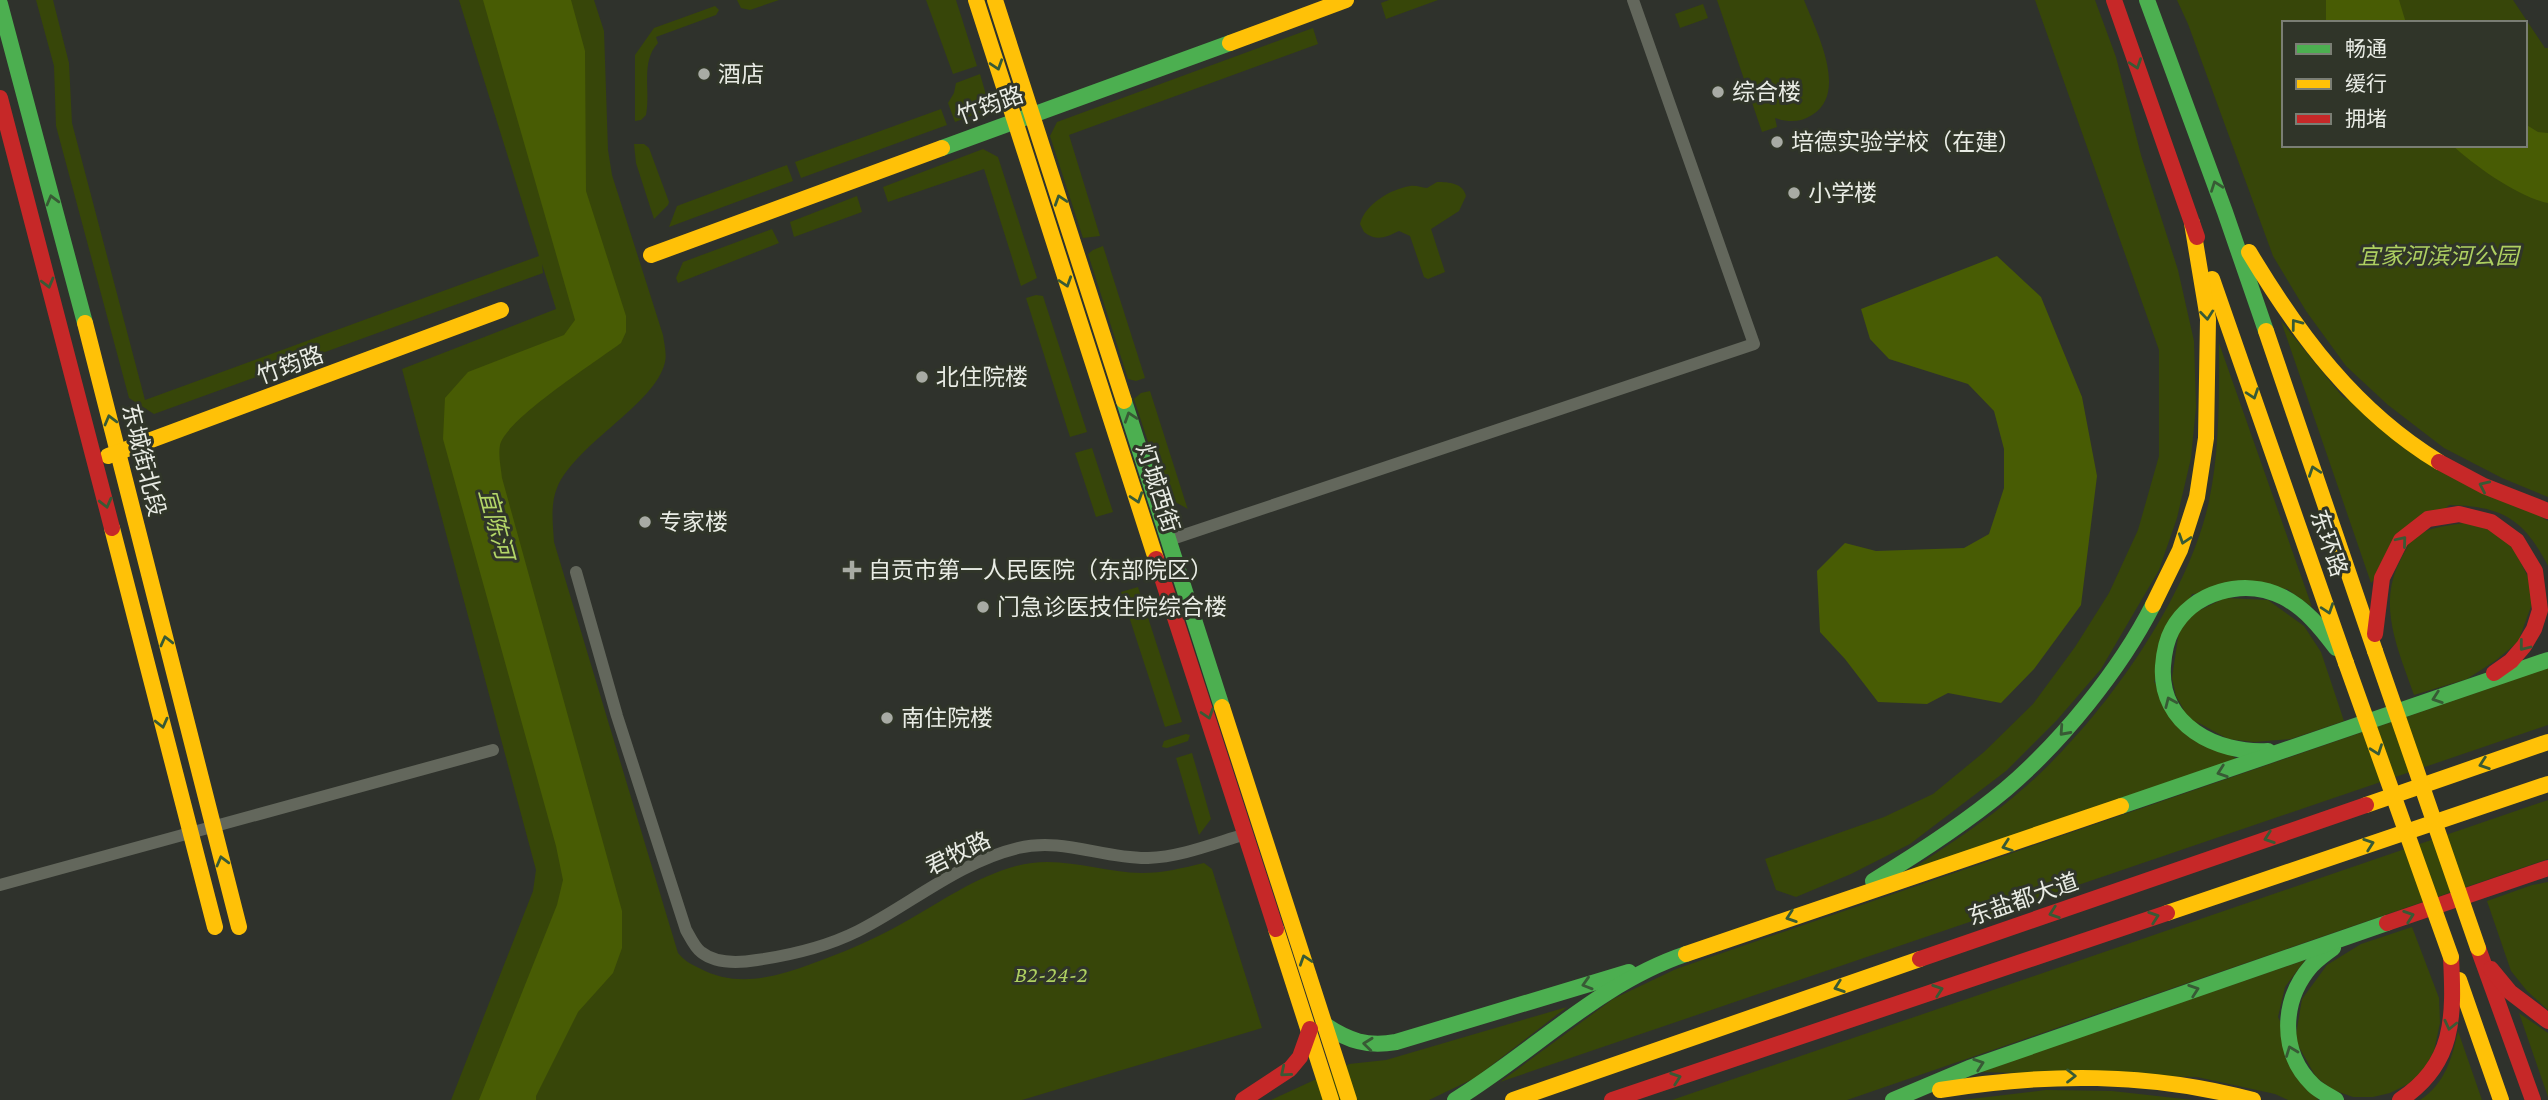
<svg xmlns="http://www.w3.org/2000/svg" width="2548" height="1100" font-family="'Crimson Pro','Noto Sans SC',serif">
<style>
.green{fill:#374609;fill-rule:evenodd}
.water{fill:#485c04}
.lines{fill:none;stroke-linecap:round;stroke-linejoin:round}
.street{stroke:#63675c;stroke-width:12}
.fast{stroke:#4caf50;stroke-width:16}
.slow{stroke:#ffc107;stroke-width:16}
.jam{stroke:#c62828;stroke-width:16}
.slow-bridge{stroke:#ffc107;stroke-width:16}
.oneway{stroke:#385a35}
.poi-dot{fill:#a8aba4;stroke:#303529;stroke-width:2.5}
.labels{text-anchor:middle;stroke-width:6;stroke-linejoin:round;paint-order:stroke}
.poi-label{font-size:23px;fill:#e9ece5;stroke:#303529;text-anchor:start}
.street-label{font-size:23px;fill:#e9ece5;stroke:#303529}
.park-label{font-size:23px;font-style:italic;fill:#aed061;stroke:#303529}
.water-label{font-size:24px;font-style:italic;fill:#b4d768;stroke:#303529}
</style>
<rect width="100%" height="100%" fill="#2f322c"/>
<g class="green">
<path d="M36,0H53L69,63L72,123L145,400L539,256L459,0H594L604,31L608,150L612,175L663,335C664,343 667,354 665,362C656,404 575,444 557,488C550,505 553,524 554,542L678,953C685,961 689,963 699,968C736,988 773,978 811,964C842,953 873,940 903,923C939,903 975,877 1016,866C1059,854 1098,872 1142,873C1163,873 1183,868 1204,863L1212,869L1262,1028L1022,1100H451L533,891L536,870L402,369L556,309L542,264L543,273L154,414L129,398L56,126L54,66Z"/>
<polygon points="737,0 779,0 750,10 741,8"/>
<polygon points="926,0 956,0 977,66 953,74"/>
<polygon points="1389,0 1438,0 1386,19 1381,3"/>
<path d="M1717,0H1804C1816,31 1849,93 1812,115C1800,123 1787,122 1775,118L1777,127L1762,132Z"/>
<polygon points="2035,0 2095,0 2116,57 2141,155 2178,270 2194,341 2196,407 2191,458 2177,518 2159,570 2101,669 2057,720 2006,771 1910,844 1851,874 1796,897 1776,890 1765,859 1884,817 1933,794 1984,752 2033,704 2075,647 2109,593 2138,530 2159,456 2159,350"/>
<path d="M2177,0H2513L2545,48H2548V497L2502,478L2444,448L2388,405L2346,366L2306,311L2273,256L2188,24ZM2284,23H2525V145H2284Z"/>
<polygon points="1703,4 1708,18 1680,28 1675,14"/>
<path d="M715,6L719,10L716,15L656,37L658,43C640,62 651,91 646,115L641,120L635,121V55L654,28Z"/>
<polygon points="1313,28 1318,44 1069,135 1100,236 1083,238 1050,136 1057,122"/>
<polygon points="980,74 987,98 981,112 955,122 948,103 954,93 956,83"/>
<polygon points="941,109 947,125 801,178 795,162"/>
<polygon points="634,144 644,144 649,148 669,202 668,205 654,219 636,163"/>
<polygon points="983,149 998,157 1037,278 1021,286 984,169 888,202 883,187"/>
<polygon points="787,165 793,181 669,227 677,206"/>
<path d="M1437,182C1449,182 1463,183 1466,196L1459,211L1431,229L1445,272L1428,279L1424,277L1410,236L1399,231C1386,237 1377,242 1364,232L1360,224C1365,204 1391,189 1410,186C1417,185 1421,188 1427,188Z"/>
<polygon points="857,196 862,212 794,237 790,222"/>
<polygon points="772,229 779,243 678,283 676,278 683,262"/>
<polygon points="1103,246 1145,378 1136,381 1128,379 1088,254 1093,250"/>
<polygon points="1036,295 1043,296 1087,432 1070,437 1026,298"/>
<path d="M2281,321L2342,396L2548,521V566C2524,519 2502,506 2449,505L2371,583Z"/>
<path d="M2219,343L2312,607L2287,589L2192,594L2154,682L2236,759L1909,871C1945,847 1983,823 2017,794C2096,728 2187,603 2209,501C2220,449 2219,396 2219,343Z"/>
<polygon points="1150,391 1187,507 1188,509 1166,497 1134,399 1141,393"/>
<polygon points="1092,448 1113,512 1096,517 1075,453"/>
<path d="M2468,522L2508,537L2536,593L2518,642L2495,661L2467,679L2414,695C2399,651 2376,605 2401,559C2406,548 2414,536 2426,531C2438,526 2455,525 2468,522Z"/>
<polygon points="1138,587 1182,722 1165,727 1121,592"/>
<polygon points="2225,598 2268,600 2304,626 2321,652 2344,721 2291,739 2254,742 2228,739 2188,717 2176,696 2172,678 2179,631 2190,615"/>
<polygon points="2548,668 2548,725 1500,1082 1613,999 1676,969"/>
<polygon points="1186,734 1190,735 1188,741 1167,748 1162,747 1164,741"/>
<polygon points="1192,753 1211,819 1199,835 1176,758"/>
<polygon points="2548,800 2548,859 1847,1100 1672,1100"/>
<polygon points="2548,882 2548,1010 2527,991 2511,971 2487,901 2532,885"/>
<polygon points="2412,927 2439,998 2440,1023 2434,1051 2423,1071 2408,1084 2390,1093 2373,1097 2353,1097 2333,1090 2316,1077 2295,1040 2302,999 2327,965 2361,944"/>
<polygon points="2305,960 2285,987 2278,1017 2318,1100 2288,1100 2275,1094 2197,1077 1977,1072"/>
<polygon points="1567,1007 1475,1078 1429,1100 1271,1100 1349,1064 1386,1060"/>
<polygon points="2519,1013 2548,1033 2548,1097"/>
<path d="M2458,1031L2482,1100H2420C2445,1084 2452,1058 2458,1031Z"/>
<polygon points="2046,1090 2112,1091 2193,1100 1962,1100"/>
</g>
<g class="water">
<path d="M483,0H571L585,51L586,191L626,316V332L621,343C597,361 506,419 500,445C498,455 501,468 502,478L622,911V948L613,973L578,1012L536,1096V1100H479L557,905L563,880L556,846L443,439L445,398L468,372L564,335L575,320Z"/>
<polygon points="2326,0 2399,0 2406,23 2326,23"/>
<path d="M2525,124L2538,132L2548,133V203C2518,197 2475,166 2452,145H2525Z"/>
<polygon points="1997,256 2041,297 2082,397 2097,476 2081,605 2034,669 2001,703 1948,693 1927,704 1878,702 1845,659 1820,632 1817,571 1845,543 1876,551 1964,548 1989,534 2004,488 2004,449 1994,411 1968,384 1889,359 1870,339 1861,309"/>
</g>
<g class="lines">
<g class="street">
<polyline points="1169,540 1754,344 1633,0"/>
<path d="M576,572L617,716L686,930C690,937 695,948 701,952C716,964 739,963 757,960C792,955 826,947 858,931C911,904 959,862 1018,848C1063,837 1103,859 1148,858C1181,857 1215,843 1246,834"/>
<polyline points="0,885 493,750"/>
</g>
<g class="fast">
<polyline points="2147,0 2225,212 2266,331"/>
<polyline points="0,4 85,323"/>
<polyline points="942,148 1230,43"/>
<polyline points="1124,401 1222,707"/>
<path d="M2268,751C2217,754 2159,725 2163,666C2164,653 2166,641 2172,630C2192,592 2244,577 2283,597C2305,608 2321,628 2336,648"/>
<polyline points="2121,806 2548,660"/>
<path d="M1873,881C1919,853 1964,824 2006,789C2061,742 2120,670 2153,605"/>
<path d="M2333,948C2326,953 2318,959 2312,965C2281,1000 2279,1052 2313,1085C2319,1091 2328,1095 2336,1100"/>
<path d="M1325,1025C1349,1041 1367,1047 1396,1042L1629,972"/>
<path d="M1455,1100C1532,1053 1599,983 1686,954"/>
<polyline points="1893,1100 1969,1068 2387,923"/>
</g>
<g class="slow">
<polyline points="976,0 1156,559"/>
<polyline points="995,0 1124,401"/>
<polyline points="1230,43 1346,0"/>
<path d="M2249,252C2299,335 2355,411 2439,462"/>
<polyline points="651,255 942,148"/>
<polyline points="2212,279 2346,663"/>
<polyline points="85,323 239,927"/>
<polyline points="2266,331 2375,651"/>
<polyline points="108,456 501,310"/>
<polyline points="112,528 215,927"/>
<polyline points="2153,605 2180,550 2197,497 2206,438 2208,319 2192,223"/>
<polyline points="1222,707 1349,1100"/>
<polyline points="2366,805 2548,742"/>
<polyline points="2167,913 2548,784"/>
<polyline points="1276,929 1331,1100"/>
<polyline points="1686,954 2121,806"/>
<polyline points="2459,980 2501,1100"/>
<path d="M1940,1090C2046,1073 2149,1072 2253,1100"/>
<polyline points="1513,1100 1920,959"/>
</g>
<g class="jam">
<polyline points="2114,0 2197,237"/>
<polyline points="0,98 112,528"/>
<polyline points="2439,462 2484,486 2548,511"/>
<polyline points="1156,559 1276,929"/>
<polyline points="2375,634 2382,578 2401,540 2428,519 2459,514 2491,522 2517,541 2535,571 2540,610 2534,629 2524,646 2511,661 2494,673"/>
<polyline points="2387,923 2548,868"/>
<polyline points="2478,948 2533,1100"/>
<polyline points="1920,959 2366,805"/>
<polyline points="2491,969 2510,992 2548,1021"/>
<polyline points="1243,1100 1290,1069 1300,1057 1310,1029"/>
<polyline points="1612,1100 2167,913"/>
<path d="M2400,1100C2455,1064 2454,1017 2451,957"/>
</g>
<g class="slow-bridge">
<polyline points="2375,651 2478,948"/>
<polyline points="2346,663 2451,957"/>
</g>
</g>
<defs><path id="oneway-chevron" d="M-2-3.5L2.5 0L-2 3.5" fill="none" stroke-width="1.6" stroke-linecap="round" stroke-linejoin="round" transform="scale(1.75)"/></defs>
<g class="oneway">
<use href="#oneway-chevron" transform="translate(2136 64) rotate(71)"/>
<use href="#oneway-chevron" transform="translate(997 65) rotate(72)"/>
<use href="#oneway-chevron" transform="translate(2216 186) rotate(-110)"/>
<use href="#oneway-chevron" transform="translate(52 200) rotate(-105)"/>
<use href="#oneway-chevron" transform="translate(1060 200) rotate(-108)"/>
<use href="#oneway-chevron" transform="translate(1066 282) rotate(72)"/>
<use href="#oneway-chevron" transform="translate(48 283) rotate(75)"/>
<use href="#oneway-chevron" transform="translate(2207 315) rotate(84)"/>
<use href="#oneway-chevron" transform="translate(2296 324) rotate(-127)"/>
<use href="#oneway-chevron" transform="translate(2253 394) rotate(71)"/>
<use href="#oneway-chevron" transform="translate(1130 417) rotate(-108)"/>
<use href="#oneway-chevron" transform="translate(110 420) rotate(-105)"/>
<use href="#oneway-chevron" transform="translate(2314 471) rotate(-109)"/>
<use href="#oneway-chevron" transform="translate(2484 486) rotate(-155)"/>
<use href="#oneway-chevron" transform="translate(1137 498) rotate(72)"/>
<use href="#oneway-chevron" transform="translate(106 503) rotate(76)"/>
<use href="#oneway-chevron" transform="translate(2184 539) rotate(108)"/>
<use href="#oneway-chevron" transform="translate(2402 541) rotate(-50)"/>
<use href="#oneway-chevron" transform="translate(2328 609) rotate(71)"/>
<use href="#oneway-chevron" transform="translate(166 641) rotate(-104)"/>
<use href="#oneway-chevron" transform="translate(2524 646) rotate(128)"/>
<use href="#oneway-chevron" transform="translate(2437 698) rotate(161)"/>
<use href="#oneway-chevron" transform="translate(2170 702) rotate(-114)"/>
<use href="#oneway-chevron" transform="translate(1208 714) rotate(72)"/>
<use href="#oneway-chevron" transform="translate(162 723) rotate(76)"/>
<use href="#oneway-chevron" transform="translate(2064 731) rotate(132)"/>
<use href="#oneway-chevron" transform="translate(2377 750) rotate(70)"/>
<use href="#oneway-chevron" transform="translate(2484 764) rotate(161)"/>
<use href="#oneway-chevron" transform="translate(2222 772) rotate(161)"/>
<use href="#oneway-chevron" transform="translate(2269 838) rotate(161)"/>
<use href="#oneway-chevron" transform="translate(2369 844) rotate(-19)"/>
<use href="#oneway-chevron" transform="translate(2007 846) rotate(161)"/>
<use href="#oneway-chevron" transform="translate(222 861) rotate(-105)"/>
<use href="#oneway-chevron" transform="translate(2054 913) rotate(161)"/>
<use href="#oneway-chevron" transform="translate(2409 916) rotate(-19)"/>
<use href="#oneway-chevron" transform="translate(1791 917) rotate(161)"/>
<use href="#oneway-chevron" transform="translate(2154 917) rotate(-19)"/>
<use href="#oneway-chevron" transform="translate(1305 960) rotate(-108)"/>
<use href="#oneway-chevron" transform="translate(1587 984) rotate(163)"/>
<use href="#oneway-chevron" transform="translate(1839 987) rotate(161)"/>
<use href="#oneway-chevron" transform="translate(1938 990) rotate(-19)"/>
<use href="#oneway-chevron" transform="translate(2194 990) rotate(-19)"/>
<use href="#oneway-chevron" transform="translate(2450 1025) rotate(103)"/>
<use href="#oneway-chevron" transform="translate(1368 1044) rotate(-174)"/>
<use href="#oneway-chevron" transform="translate(2291 1051) rotate(-111)"/>
<use href="#oneway-chevron" transform="translate(1979 1064) rotate(-19)"/>
<use href="#oneway-chevron" transform="translate(1285 1072) rotate(140)"/>
<use href="#oneway-chevron" transform="translate(2071 1076)"/>
<use href="#oneway-chevron" transform="translate(1676 1078) rotate(-19)"/>
</g>
<g class="poi-dot">
<circle cx="704" cy="74" r="7"/>
<circle cx="1718" cy="92" r="7"/>
<circle cx="1777" cy="142" r="7"/>
<circle cx="1794" cy="193" r="7"/>
<circle cx="922" cy="377" r="7"/>
<circle cx="645" cy="522" r="7"/>
<path d="M848.5 559.5h7v7h7v7h-7v7h-7v-7h-7v-7h7z"/>
<circle cx="983" cy="607" r="7"/>
<circle cx="887" cy="718" r="7"/>
</g>
<g class="labels">
<g class="poi-label">
<text x="718" y="82">酒店</text>
<text x="1732" y="100">综合楼</text>
<text x="1791" y="150">培德实验学校（在建）</text>
<text x="1808" y="201">小学楼</text>
<text x="936" y="385">北住院楼</text>
<text x="659" y="530">专家楼</text>
<text x="868" y="578">自贡市第一人民医院（东部院区）</text>
<text x="997" y="615">门急诊医技住院综合楼</text>
<text x="901" y="726">南住院楼</text>
</g>
<g class="street-label">
<text transform="translate(990 105) rotate(-20)" y="8">竹筠路</text>
<text transform="translate(290 365) rotate(-20)" y="8">竹筠路</text>
<text transform="translate(144 460) rotate(76)" y="8">东城街北段</text>
<text transform="translate(1158 488) rotate(72)" y="8">灯城西街</text>
<text transform="translate(2329 543) rotate(71)" y="8">东环路</text>
<text transform="translate(958 853) rotate(-26)" y="8">君牧路</text>
<text transform="translate(2023 899) rotate(-19)" y="8">东盐都大道</text>
</g>
<g class="park-label">
<text x="2438" y="264">宜家河滨河公园</text>
<text x="1051" y="982">B2-24-2</text>
</g>
<g class="water-label">
<text transform="translate(496 524) rotate(75)" y="8">宜陈河</text>
</g>
</g>
<rect x="2282" y="21" width="245" height="126" fill="#303529" stroke="#7a7e74" stroke-width="2"/>
<rect x="2296" y="44" width="35" height="10" fill="#4caf50" stroke="#7a7e74" stroke-width="2"/>
<text x="2345" y="56" font-size="21" fill="#e9ece5">畅通</text>
<rect x="2296" y="79" width="35" height="10" fill="#ffc107" stroke="#7a7e74" stroke-width="2"/>
<text x="2345" y="91" font-size="21" fill="#e9ece5">缓行</text>
<rect x="2296" y="114" width="35" height="10" fill="#c62828" stroke="#7a7e74" stroke-width="2"/>
<text x="2345" y="126" font-size="21" fill="#e9ece5">拥堵</text>
</svg>
